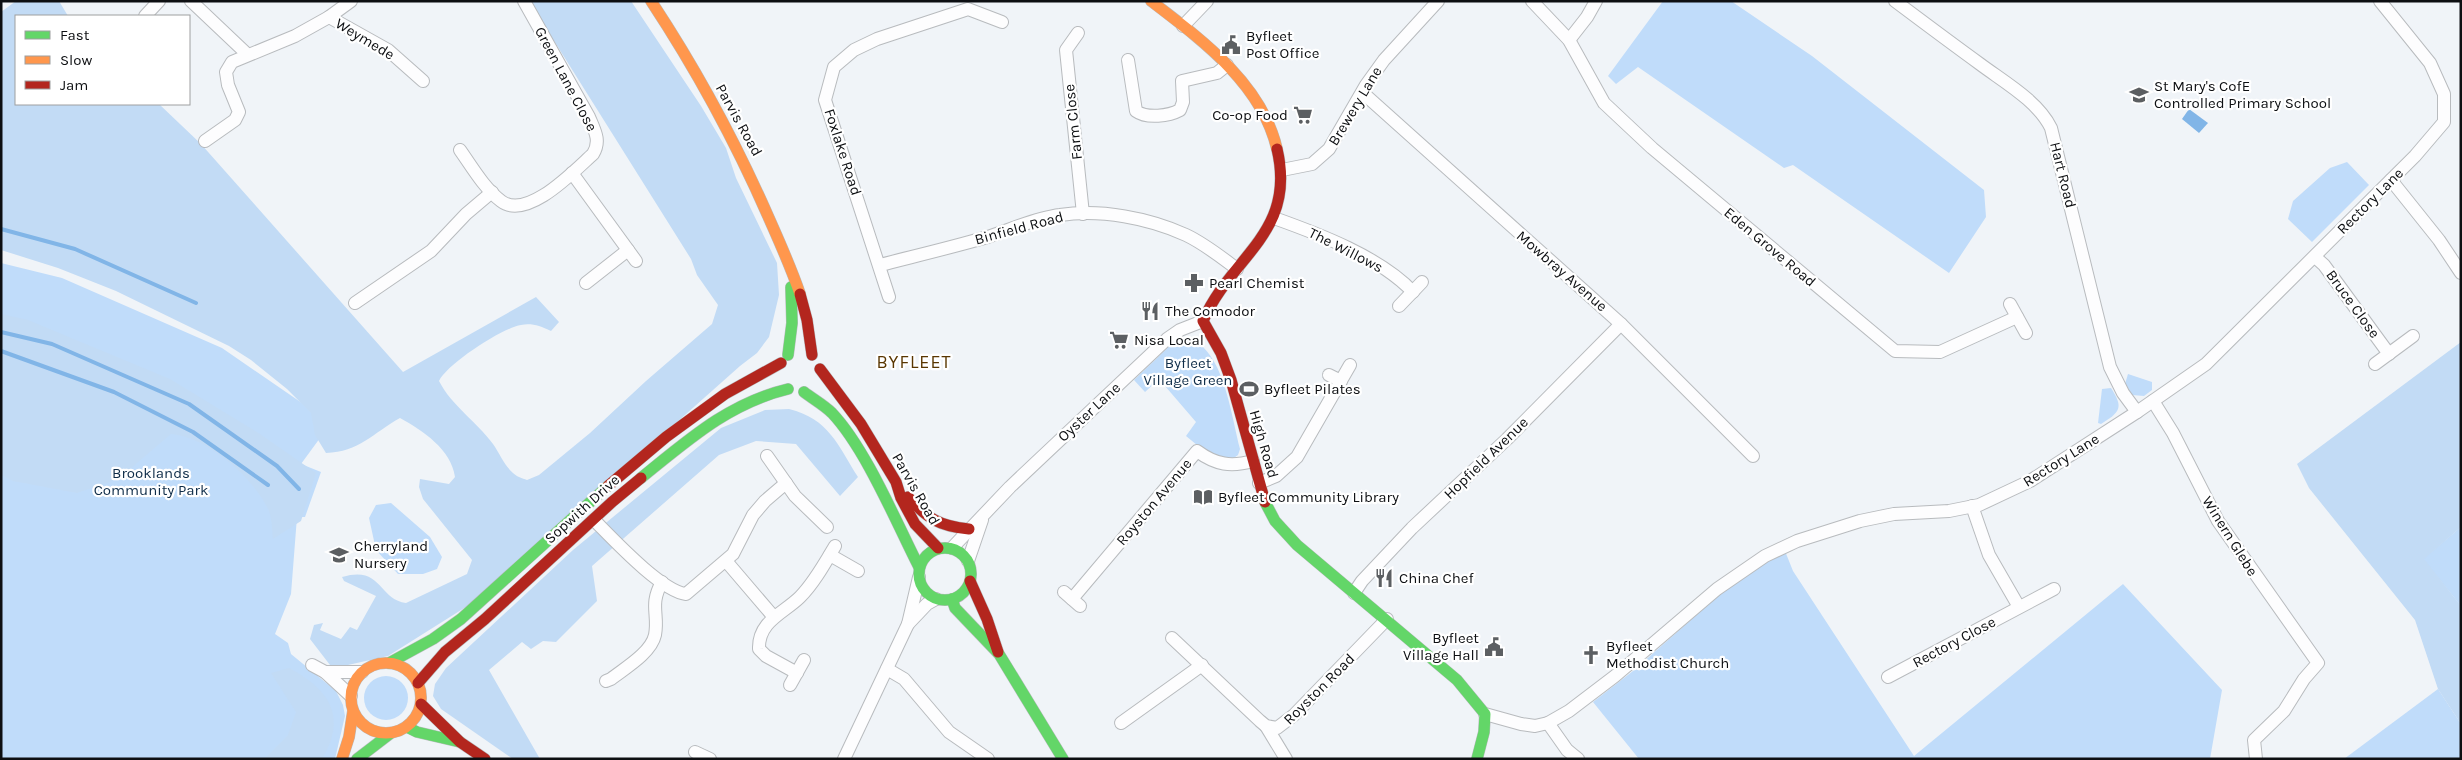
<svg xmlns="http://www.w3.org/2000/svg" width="2462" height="760" font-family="Karla,sans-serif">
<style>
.green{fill:#c0dcfa}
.forest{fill:#c2dbf5}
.water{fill:#81b5e7}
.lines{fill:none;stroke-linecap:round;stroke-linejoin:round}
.stream{stroke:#81b5e7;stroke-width:4}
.street-casing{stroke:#b8bbbe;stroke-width:14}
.fast-casing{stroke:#b8bbbe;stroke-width:12}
.slow-casing{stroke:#b8bbbe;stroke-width:12}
.jam-casing{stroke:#b8bbbe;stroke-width:12}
.street{stroke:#fdfdfe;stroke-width:12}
.fast{stroke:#63d668;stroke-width:11}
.slow{stroke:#ff974d;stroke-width:11}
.jam{stroke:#b3261e;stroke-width:11}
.labels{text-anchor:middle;stroke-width:4.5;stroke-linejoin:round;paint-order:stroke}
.poi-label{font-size:15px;fill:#0d0f12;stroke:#fff;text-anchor:start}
.street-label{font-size:15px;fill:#0d0f12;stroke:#fff}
.park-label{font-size:15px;fill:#0e2c48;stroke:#fff}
.quarter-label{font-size:18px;letter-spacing:1px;fill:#593600;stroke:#fff}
</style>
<rect width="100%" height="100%" fill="#f0f4f8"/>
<g class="green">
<polygon points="1663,1 1731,1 1812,56 1984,190 1986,217 1949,273 1793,165 1784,168 1638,67 1616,84 1608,76"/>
<polygon points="2347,162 2369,185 2312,242 2288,219 2293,201 2330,168"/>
<polygon points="1,263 62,278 222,348 331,423 301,464 321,472 305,517 297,517 291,594 275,634 288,643 291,654 336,691 343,705 345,716 335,759 1,759"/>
<path d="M1177,339C1186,340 1196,340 1203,347C1226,369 1232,418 1240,449L1238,455L1231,460C1213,457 1200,448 1186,436L1196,422L1159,379L1145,392L1134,380Z"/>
<polygon points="2128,374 2152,382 2152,390 2144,396 2132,395 2125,384"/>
<path d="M2111,388C2124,408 2120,412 2101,424L2098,423L2102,389Z"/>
<polygon points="391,503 430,537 442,557 437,569 423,574 398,574 376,550 369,518 376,505"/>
<polygon points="2461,527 2461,606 2423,559"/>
<polygon points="1785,551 1793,571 1914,756 2123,584 2222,690 2210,759 1639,759 1593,702 1633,671 1735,581"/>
<circle cx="386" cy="698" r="22"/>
<polygon points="2438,689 2461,724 2461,759 2344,759"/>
</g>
<g class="forest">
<path d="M16,1H59L68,16H16V104H159L201,144L403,372L536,297L559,322L551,331C540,326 532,323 521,325C502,328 447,364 439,381C452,406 476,421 493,444C500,454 504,465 513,473C517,477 522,478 527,480L539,475L590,433L646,381L712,324L718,305L697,275L691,259L529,1H631L701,106L726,148L736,178L777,263L779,295L769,337L757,353L740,366L477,600L388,656L339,667L330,665L310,639L314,625L323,623L320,630L341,639L350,627L357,630L376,596L344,581L342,577C382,565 378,599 406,603L467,574L472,560L423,499L419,487L420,479L449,484L455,477C451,449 423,431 400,418C373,433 359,452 326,453L315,435L311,413L287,389L251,360L229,346L116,291L58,268L1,250V12Z"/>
<path d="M1,314L28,320L170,379L260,434L316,473L301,521L273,539C272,530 272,519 269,511C254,478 208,437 171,434L130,469L110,482L77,493L13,481L1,475Z"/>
<polygon points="2461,342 2461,527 2424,559 2461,606 2461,724 2438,689 2415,620 2309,488 2297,464"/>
<path d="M789,409C829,419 837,444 858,477L840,496L796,444L756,441L719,455L592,566L597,601L556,642L543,641L531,649L522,642L489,670L540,759H513L441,709L433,696L435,684L446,668L573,550L721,428L765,410Z"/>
<path d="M289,668C329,689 348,717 322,759H264L288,735L296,712L271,673Z"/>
</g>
<polygon class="water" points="2189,109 2208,123 2199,133 2182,119"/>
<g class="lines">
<g class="stream">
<polyline points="1,229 75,249 196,303"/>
<polyline points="1,332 52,344 189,404 277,466 299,489"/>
<polyline points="1,351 114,392 193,432 268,485"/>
</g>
<g class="street-casing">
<g id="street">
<polyline points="191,1 247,54"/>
<polyline points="1532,1 1569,40 1604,103 1652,148 1895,351 1940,352 2017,317"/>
<path d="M1895,1C1923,22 1951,43 1980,64C2004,82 2038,101 2051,128L2110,367L2123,393L2137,412"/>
<polyline points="145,16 159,1"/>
<polyline points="329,17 388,50 423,81"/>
<polyline points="1183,26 1207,1"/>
<polyline points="1078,33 1066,50 1083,214"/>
<polyline points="1569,40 1587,17 1596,1"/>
<path d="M1128,60L1136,111C1147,119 1169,116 1180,110L1183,102L1182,81L1217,73L1227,65"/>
<polyline points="1363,93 1621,324 1753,456"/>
<polyline points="205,141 235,120 239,112 228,85 226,72 232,62 295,36 329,17 351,1"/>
<path d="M460,150C472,167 484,188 501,201C527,221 574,171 593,154C601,141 595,131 589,117L524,1"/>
<polyline points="1282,170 1312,164 1329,149 1366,85 1384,60 1438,1"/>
<polyline points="572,173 636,261"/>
<polyline points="2391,180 2439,240 2461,273"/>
<path d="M1274,218C1319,234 1380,257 1413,292"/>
<polyline points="2315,257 2324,265 2389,354"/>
<path d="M880,265C915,256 949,248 984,238C1008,231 1034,218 1060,215C1101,209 1149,218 1186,235C1205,244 1221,257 1237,269"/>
<polyline points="586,283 628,250"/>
<polyline points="889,297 825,100 834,67 854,50 877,39 968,9 1002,22"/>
<polyline points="355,303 431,251 466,214 492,192"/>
<polyline points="2010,304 2026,333"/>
<polyline points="1399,306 1422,282"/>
<polyline points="2375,364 2413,336"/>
<polyline points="1329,375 1341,381"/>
<polyline points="2153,401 2173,433 2218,521 2318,663 2304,679 2284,711 2254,740 2256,759"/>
<polyline points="767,456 795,496 827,527"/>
<polyline points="1259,483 1276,476 1297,457 1350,365"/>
<polyline points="1972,506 1989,555 2019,607"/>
<path d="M594,520C613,539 661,591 686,594L733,554L753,515L765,501L786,483"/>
<polyline points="952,548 1010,487 1167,339 1180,330 1203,321"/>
<polyline points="830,555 858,571"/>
<polyline points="726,561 773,616"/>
<polyline points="968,561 982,520"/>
<polyline points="1064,592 1080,606"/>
<polyline points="1354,593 1362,581 1412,528 1507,439 1621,324"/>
<path d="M1072,599L1197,451C1216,465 1231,467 1253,461"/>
<polyline points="908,624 927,604 936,599"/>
<polyline points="1172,638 1260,721 1266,726 1277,728 1294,715 1387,619"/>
<polyline points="312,665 325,672 351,696"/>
<polyline points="887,669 904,679 949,732 988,759"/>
<polyline points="325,672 362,672"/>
<path d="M797,673L766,656L759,649C758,621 784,613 800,597C814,583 825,563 835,546"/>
<polyline points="1888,677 2054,589"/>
<path d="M606,681L611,679C625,668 651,653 655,635C659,614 649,605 662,582"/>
<polyline points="790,685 804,660"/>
<polyline points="1485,714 1521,724 1535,726 1548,723 1569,711 1615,676 1717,589 1765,556 1797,541 1860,521 1894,514 1949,511 1979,505 2030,481 2137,412 2206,364 2415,156 2444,122 2444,94 2430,63 2380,1"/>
<polyline points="1121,723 1202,665"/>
<polyline points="1548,723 1567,750 1578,759"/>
<polyline points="1266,726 1286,759"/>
<polyline points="695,752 710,759"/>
<polyline points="844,759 908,624 919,577"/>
</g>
</g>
<g class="fast-casing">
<g id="fast">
<polyline points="788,355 792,323 791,287"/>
<path d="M804,392C813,399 824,405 832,413C866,449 896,522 919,567"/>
<path d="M641,478C688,440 729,403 788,389"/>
<polyline points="1265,502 1275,521 1297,545 1457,680 1485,714 1484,732 1477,759"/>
<circle cx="945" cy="574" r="26"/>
<polyline points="952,599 955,608 999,654 1063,759"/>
<polyline points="389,663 433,639 461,619 608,486"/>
<polyline points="407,727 417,732 460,742"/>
<polyline points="357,759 391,733"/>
</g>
</g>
<g class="slow-casing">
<g id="slow">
<path d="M651,1C696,69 735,141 768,216C779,241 791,267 800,294"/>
<path d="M1151,1C1202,40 1262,84 1277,149"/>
<circle cx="386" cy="698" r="35"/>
<polyline points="342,759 349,737 353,711"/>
</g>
</g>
<g class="jam-casing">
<g id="jam">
<polyline points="800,294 807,320 812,355"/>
<polyline points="820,369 861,424 896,482 901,498 915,524 938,548"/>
<polyline points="608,486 666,437 725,394 781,363"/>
<path d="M908,497C928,519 939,526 969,529"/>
<path d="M1265,502L1231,380L1221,353L1203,321C1231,256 1297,233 1277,149"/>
<polyline points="970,581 987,619 998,652"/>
<polyline points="418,683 445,652 485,619 612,502 641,478"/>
<polyline points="421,704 460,742 485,759"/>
</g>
</g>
<use href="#street" class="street"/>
<use href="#fast" class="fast"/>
<use href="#slow" class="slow"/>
<use href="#jam" class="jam"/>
</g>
<defs>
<g id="civic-bare" transform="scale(1.5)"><path d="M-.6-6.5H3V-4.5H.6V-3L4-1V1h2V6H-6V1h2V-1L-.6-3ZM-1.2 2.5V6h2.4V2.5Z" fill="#5c5f62" stroke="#fff" stroke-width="2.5" paint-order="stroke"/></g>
<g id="school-bare" transform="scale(1.5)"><path d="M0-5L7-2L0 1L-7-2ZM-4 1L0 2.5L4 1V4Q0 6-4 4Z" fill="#5c5f62" stroke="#fff" stroke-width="2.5" paint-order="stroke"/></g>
<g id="supermarket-bare" transform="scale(1.5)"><path d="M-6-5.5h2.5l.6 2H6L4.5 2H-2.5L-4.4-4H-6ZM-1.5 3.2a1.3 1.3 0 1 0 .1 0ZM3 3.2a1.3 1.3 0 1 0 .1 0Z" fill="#5c5f62" stroke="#fff" stroke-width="2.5" paint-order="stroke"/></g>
<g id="pharmacy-bare" transform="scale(1.5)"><path d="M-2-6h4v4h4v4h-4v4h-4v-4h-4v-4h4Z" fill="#5c5f62" stroke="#fff" stroke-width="2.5" paint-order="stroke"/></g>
<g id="restaurant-bare" transform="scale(1.5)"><path d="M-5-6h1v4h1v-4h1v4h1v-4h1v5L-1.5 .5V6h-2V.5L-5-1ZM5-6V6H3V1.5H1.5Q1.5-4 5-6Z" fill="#5c5f62" stroke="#fff" stroke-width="2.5" paint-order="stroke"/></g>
<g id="stadium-bare" transform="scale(1.5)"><path d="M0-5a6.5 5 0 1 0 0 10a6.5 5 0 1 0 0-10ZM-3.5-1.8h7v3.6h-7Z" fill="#5c5f62" stroke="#fff" stroke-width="2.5" paint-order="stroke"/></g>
<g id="library-bare" transform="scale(1.5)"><path d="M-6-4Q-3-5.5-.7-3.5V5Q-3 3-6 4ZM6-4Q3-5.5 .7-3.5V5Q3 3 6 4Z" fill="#5c5f62" stroke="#fff" stroke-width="2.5" paint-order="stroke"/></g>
<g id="church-bare" transform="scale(1.5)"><path d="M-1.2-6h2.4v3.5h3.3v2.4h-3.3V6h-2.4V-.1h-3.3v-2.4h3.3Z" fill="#5c5f62" stroke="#fff" stroke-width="2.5" paint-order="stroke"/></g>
</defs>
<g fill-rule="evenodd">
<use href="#civic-bare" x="1231" y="45"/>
<use href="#school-bare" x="2139" y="95"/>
<use href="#supermarket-bare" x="1303" y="115"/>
<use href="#pharmacy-bare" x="1194" y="283"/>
<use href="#restaurant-bare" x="1150" y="311"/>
<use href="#supermarket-bare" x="1119" y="340"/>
<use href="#stadium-bare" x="1249" y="389"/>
<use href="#library-bare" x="1203" y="497"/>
<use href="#school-bare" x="339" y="555"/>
<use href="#restaurant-bare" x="1384" y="578"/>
<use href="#civic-bare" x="1494" y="647"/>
<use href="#church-bare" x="1591" y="655"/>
</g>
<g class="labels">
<g class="poi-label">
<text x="1246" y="41">Byfleet<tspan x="1246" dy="17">Post Office</tspan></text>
<text x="2154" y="91">St Mary's CofE<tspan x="2154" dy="17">Controlled Primary School</tspan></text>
<text x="1288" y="120" text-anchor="end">Co-op Food</text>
<text x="1209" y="288">Pearl Chemist</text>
<text x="1165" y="316">The Comodor</text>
<text x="1134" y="345">Nisa Local</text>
<text x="1264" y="394">Byfleet Pilates</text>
<text x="1218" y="502">Byfleet Community Library</text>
<text x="354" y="551">Cherryland<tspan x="354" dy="17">Nursery</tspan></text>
<text x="1399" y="583">China Chef</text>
<text x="1479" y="643" text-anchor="end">Byfleet<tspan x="1479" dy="17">Village Hall</tspan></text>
<text x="1606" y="651">Byfleet<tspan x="1606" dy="17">Methodist Church</tspan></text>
</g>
<g class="street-label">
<text transform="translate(365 39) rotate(31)" y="5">Weymede</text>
<text transform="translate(566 79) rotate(62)" y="5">Green Lane Close</text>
<text transform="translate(1355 106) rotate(-59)" y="5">Brewery Lane</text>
<text transform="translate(739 120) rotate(61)" y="5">Parvis Road</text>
<text transform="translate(1073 122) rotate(-96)" y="5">Farm Close</text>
<text transform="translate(843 152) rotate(72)" y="5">Foxlake Road</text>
<text transform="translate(2063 175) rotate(76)" y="5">Hart Road</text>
<text transform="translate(2370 201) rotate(-45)" y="5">Rectory Lane</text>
<text transform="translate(1019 228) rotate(-15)" y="5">Binfield Road</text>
<text transform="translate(1770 247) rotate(40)" y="5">Eden Grove Road</text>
<text transform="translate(1346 250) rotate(27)" y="5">The Willows</text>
<text transform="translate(1562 271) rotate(41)" y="5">Mowbray Avenue</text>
<text transform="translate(2353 304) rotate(54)" y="5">Bruce Close</text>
<text transform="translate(1089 412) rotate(-43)" y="5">Oyster Lane</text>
<text transform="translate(1264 444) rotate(74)" y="5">High Road</text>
<text transform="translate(1486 458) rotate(-44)" y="5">Hopfield Avenue</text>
<text transform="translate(2061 460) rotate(-32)" y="5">Rectory Lane</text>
<text transform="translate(916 489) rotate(60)" y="5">Parvis Road</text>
<text transform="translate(1154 502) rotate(-50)" y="5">Royston Avenue</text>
<text transform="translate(582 509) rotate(-42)" y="5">Sopwith Drive</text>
<text transform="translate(2230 536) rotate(58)" y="5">Winern Glebe</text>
<text transform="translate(1954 642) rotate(-28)" y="5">Rectory Close</text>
<text transform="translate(1319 689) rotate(-45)" y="5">Royston Road</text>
</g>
<g class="park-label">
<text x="1188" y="368">Byfleet<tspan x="1188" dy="17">Village Green</tspan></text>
<text x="151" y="478">Brooklands<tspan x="151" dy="17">Community Park</tspan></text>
</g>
<g class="quarter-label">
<text x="914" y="368">BYFLEET</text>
</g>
</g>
<rect width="2462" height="760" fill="none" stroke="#0d0f12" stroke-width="5"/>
<rect x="15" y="15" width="175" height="90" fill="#ffffff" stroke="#9e9fa0"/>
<rect x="25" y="31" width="25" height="8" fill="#63d668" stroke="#9e9fa0"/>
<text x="60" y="40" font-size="15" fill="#0d0f12">Fast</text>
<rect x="25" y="56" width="25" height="8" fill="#ff974d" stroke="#9e9fa0"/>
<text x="60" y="65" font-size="15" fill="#0d0f12">Slow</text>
<rect x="25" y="81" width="25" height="8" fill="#b3261e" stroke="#9e9fa0"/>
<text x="60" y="90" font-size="15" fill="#0d0f12">Jam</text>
</svg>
